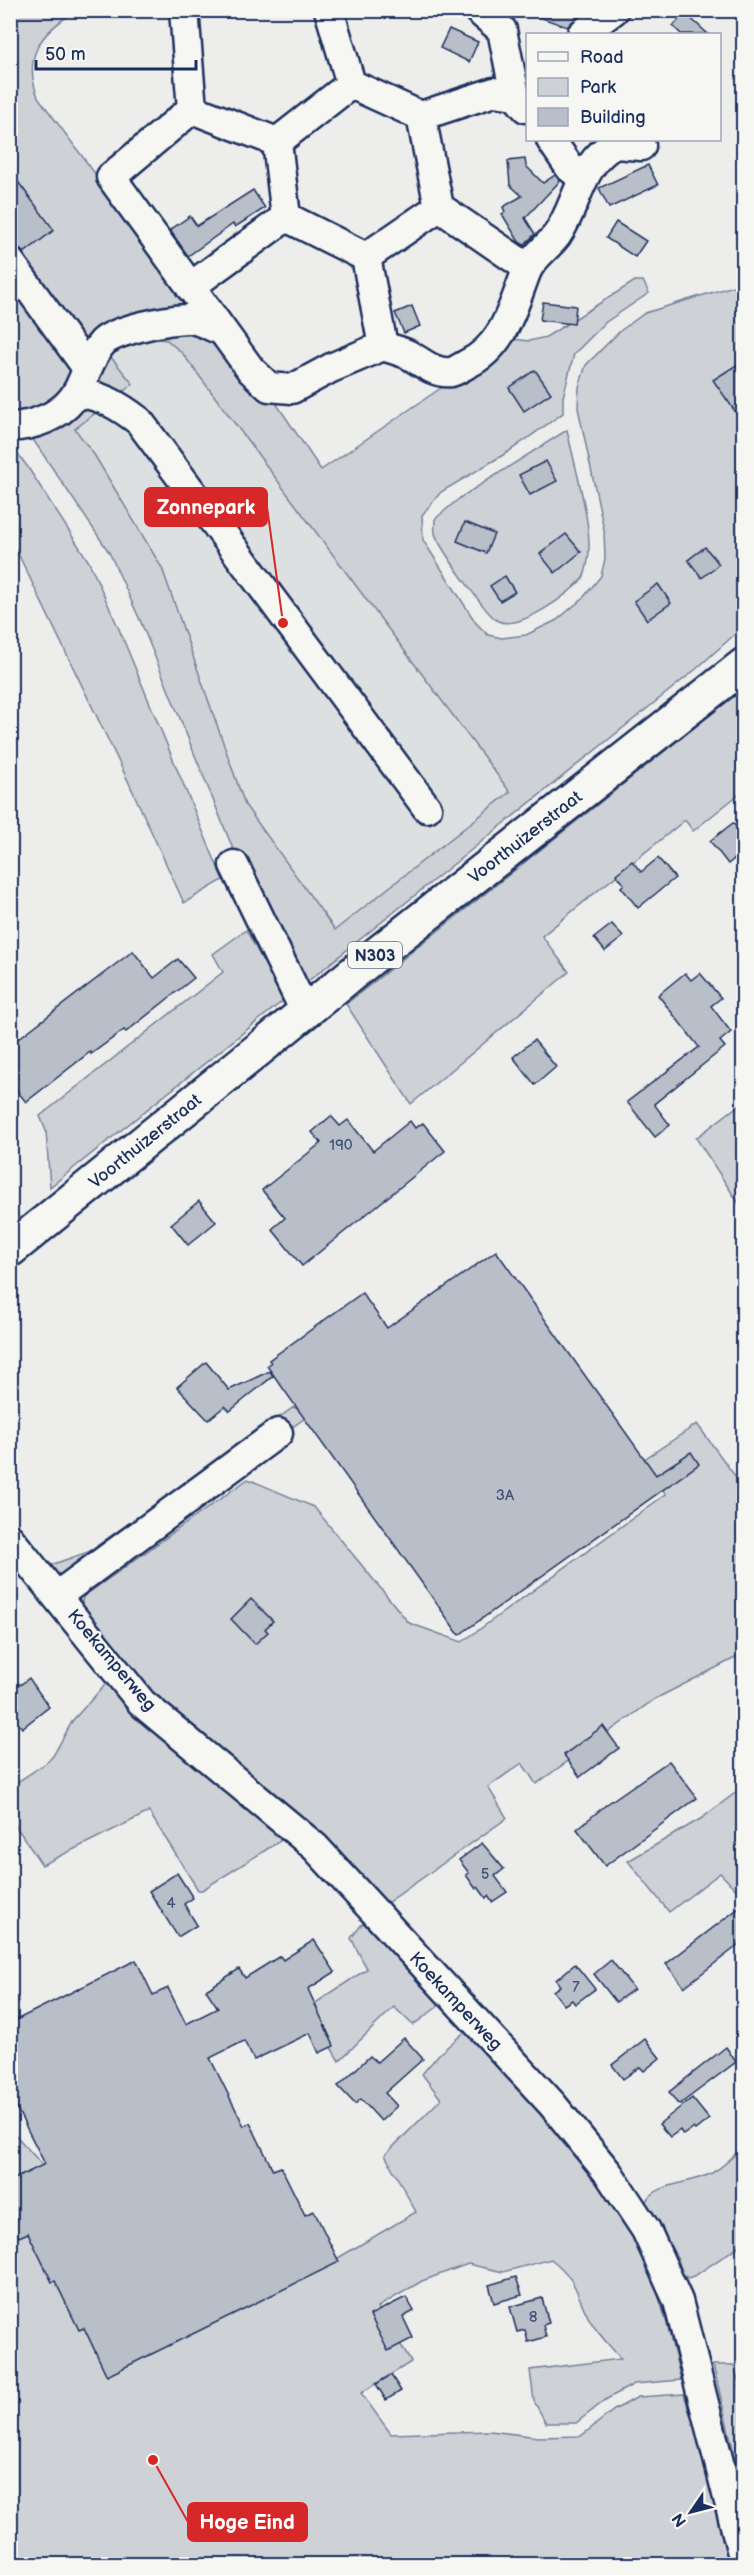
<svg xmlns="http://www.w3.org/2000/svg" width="754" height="2575" font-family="'Balsamiq Sans',sans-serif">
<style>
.built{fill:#dde0e1}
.green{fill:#ced2d7;stroke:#74809a;stroke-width:1.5;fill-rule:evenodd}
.building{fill:#b9bfc8;stroke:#1b2f5e;stroke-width:1.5}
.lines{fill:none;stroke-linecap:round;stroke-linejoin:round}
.minor-casing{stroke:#1b2f5e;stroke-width:33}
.major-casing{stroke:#1b2f5e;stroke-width:38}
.minor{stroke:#f6f6f2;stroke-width:28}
.major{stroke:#f6f6f2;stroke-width:33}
.labels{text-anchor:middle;stroke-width:5;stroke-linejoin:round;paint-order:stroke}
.number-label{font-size:15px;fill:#425378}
.shield{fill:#f6f6f2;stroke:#5d6b8a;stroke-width:1.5}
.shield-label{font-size:16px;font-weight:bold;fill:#1b2f5e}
.street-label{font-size:18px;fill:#1b2f5e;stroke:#f6f6f2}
.leader{fill:none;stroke:#d62828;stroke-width:2}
.callout-dot{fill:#d62828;stroke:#f6f6f2;stroke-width:2}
.callout{fill:#d62828;stroke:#d62828;stroke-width:2}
.callout-label{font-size:20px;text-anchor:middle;font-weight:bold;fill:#fff}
</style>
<rect width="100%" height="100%" fill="#edeeec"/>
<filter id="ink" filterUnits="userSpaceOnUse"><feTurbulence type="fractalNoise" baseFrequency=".0167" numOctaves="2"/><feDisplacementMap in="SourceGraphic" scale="12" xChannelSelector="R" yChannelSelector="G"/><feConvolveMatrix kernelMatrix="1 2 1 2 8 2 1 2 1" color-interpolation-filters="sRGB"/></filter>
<g filter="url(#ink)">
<polygon class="built" points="148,338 167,340 183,354 510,792 334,930 245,805 162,568 95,456 74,429 133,384 109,356 126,346"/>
<g class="green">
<path d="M10,11H76C41,32 22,56 38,97L239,367L268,391L321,470L457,377L504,338L529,341L546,337L635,281H643L649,293L606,322L574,354L563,397V413L508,452L441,492L422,515L423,540L476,623L488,635L502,638L526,635L557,620L583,598L601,576L605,559L604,530L578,408L579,387L586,365L620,331L645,313L743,283V627L695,670L302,986L260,908L231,844L140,620L109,552L11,407ZM148,338L167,340L183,354L510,792L335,930L245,805L162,568L95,456L75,429L133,384L110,356L126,346Z"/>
<path d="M567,430C574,464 594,529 588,560C587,566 586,573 583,578C569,595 519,631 498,621C488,617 437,544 435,533C434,528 435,523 435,519L461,497Z"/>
<polygon points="11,445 27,466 89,562 119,629 223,880 184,903 129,783 11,539"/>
<polygon points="743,689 743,791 693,831 685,820 542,936 569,972 411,1104 346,1004"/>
<polygon points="246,930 284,1000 50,1187 46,1131 40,1116 223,972 213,954"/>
<polygon points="743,1102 743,1210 696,1138"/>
<polygon points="294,1407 308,1416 61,1589 45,1567 88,1552"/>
<polygon points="697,1424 743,1487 743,1654 655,1699 536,1784 522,1763 488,1787 507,1818 387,1903 303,1819 167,1709 80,1610 83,1597 248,1479 314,1507 409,1623 462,1642 666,1494 643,1460"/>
<polygon points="112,1677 288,1836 202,1890 198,1890 195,1885 149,1812 42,1865 11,1819 10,1787 46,1763 53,1756 73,1720"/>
<polygon points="743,1787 743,1897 720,1873 669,1912 628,1861 702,1818"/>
<polygon points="367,1918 444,2002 413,2025 394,2007 339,2061 308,2008 367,1969 351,1938"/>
<path d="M468,2029L531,2098L630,2223L651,2271L667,2324L681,2380L634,2384L607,2399L576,2423H546L534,2401L530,2370L621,2359C611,2347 599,2335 591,2322C575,2295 580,2282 551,2259L503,2272L468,2264L422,2281L378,2307L411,2362L361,2393L391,2434L490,2431L538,2437L581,2436L614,2410L638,2397L684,2394L690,2414L693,2413L739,2564H11L10,2129L192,2331L338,2258L416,2212L385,2155L441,2099L422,2074L439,2054Z"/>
<path d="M743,2146V2243L696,2275L688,2278L683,2275L678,2259L645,2202C658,2182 691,2184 712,2173C724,2166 734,2156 743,2146Z"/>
<polygon points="713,2365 734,2365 743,2398 743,2491"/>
</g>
<g class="building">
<polygon points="528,10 586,10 567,27 528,13"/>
<polygon points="685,13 708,34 681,34 673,26"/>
<polygon points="449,29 478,42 469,62 440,48"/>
<polygon points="525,159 526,166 543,183 555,175 560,181 525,218 535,234 524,245 519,242 502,214 505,212 503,207 522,196 510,185 508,161"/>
<polygon points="648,165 658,185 609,208 599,188"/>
<polygon points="10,171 54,230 24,253 10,240"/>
<polygon points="253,190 265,208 235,227 233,224 188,256 170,230 190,216 197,226"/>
<polygon points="616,222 646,241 635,257 606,238"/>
<polygon points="543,302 576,306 574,324 540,320"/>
<polygon points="412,306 420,326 404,333 395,313"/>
<polygon points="738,364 744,373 744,424 713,380"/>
<polygon points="535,370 551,393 524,411 509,388"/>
<polygon points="546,461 557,481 530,495 519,475"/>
<polygon points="465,522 494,534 486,553 457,541"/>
<polygon points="566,534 581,552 555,573 540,554"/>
<polygon points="705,547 719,564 702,578 688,560"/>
<polygon points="505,576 515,592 500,601 490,586"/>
<polygon points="658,584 671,603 647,620 634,601"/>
<polygon points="733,823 744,836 744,851 728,864 710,841"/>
<polygon points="658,858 675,878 638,908 621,887 624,884 616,874 632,861 641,872"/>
<polygon points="612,924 623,937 605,951 594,938"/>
<polygon points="133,951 154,978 178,959 194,978 126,1032 124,1030 91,1054 90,1052 26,1102 10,1082 10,1045"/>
<polygon points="685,973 691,980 700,973 721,998 711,1006 731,1032 720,1041 725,1047 654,1104 670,1125 655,1137 627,1102 699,1047 658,995"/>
<polygon points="534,1040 556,1067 535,1085 513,1057"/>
<polygon points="331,1116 340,1126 348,1120 373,1151 410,1121 415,1128 423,1123 445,1151 302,1266 272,1229 285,1218 262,1190 321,1143 312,1132"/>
<polygon points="199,1201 216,1222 188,1245 171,1224"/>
<polygon points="496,1251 656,1475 691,1452 699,1464 459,1635 267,1366 271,1363 269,1360 362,1293 387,1328"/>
<polygon points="206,1362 229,1390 270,1371 273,1376 230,1411 225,1406 208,1420 177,1387"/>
<polygon points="251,1599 273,1621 265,1629 268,1632 255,1644 231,1619"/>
<polygon points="10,1674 20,1685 29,1678 49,1707 22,1728 10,1714"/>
<polygon points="603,1726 619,1748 580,1777 564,1755"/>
<polygon points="669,1761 697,1798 605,1866 577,1829 607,1804"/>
<polygon points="482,1843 504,1869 495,1876 507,1892 492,1902 488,1896 486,1898 478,1887 476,1889 466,1875 469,1873 459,1860"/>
<polygon points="177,1873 193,1898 184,1904 197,1925 178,1937 149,1891"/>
<polygon points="744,1904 744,1941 684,1987 666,1964"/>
<polygon points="314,1940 335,1972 308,1989 334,2046 319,2053 310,2033 254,2060 244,2041 210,2058 244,2126 250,2123 273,2170 281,2167 305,2215 314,2211 339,2262 107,2376 84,2328 79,2330 55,2281 52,2282 28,2233 19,2237 10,2219 10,2181 45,2164 17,2109 10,2112 10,2023 136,1960 153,1995 168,1988 186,2024 218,2008 206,1990 239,1969 245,1978 280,1956 283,1960"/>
<polygon points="611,1960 634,1989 616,2002 594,1974"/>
<polygon points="575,1964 595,1989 575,2004 572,2000 564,2005 553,1991 560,1986 556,1980"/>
<polygon points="404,2038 423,2059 385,2093 397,2106 381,2121 361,2099 355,2104 338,2086 370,2056 377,2062"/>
<polygon points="645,2039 660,2058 644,2071 640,2067 623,2079 612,2065"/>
<polygon points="726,2047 736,2062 680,2104 677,2103 669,2092"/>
<polygon points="692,2098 709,2119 695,2130 693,2128 683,2135 680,2130 670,2137 659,2124"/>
<polygon points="516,2277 522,2295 494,2303 489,2285"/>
<polygon points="406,2297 414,2311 403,2317 413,2338 388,2351 370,2315"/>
<polygon points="542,2298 549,2323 543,2325 546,2337 528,2342 525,2330 517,2332 510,2307"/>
<polygon points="391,2375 401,2391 386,2400 376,2384"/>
</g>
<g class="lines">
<g class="minor-casing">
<g id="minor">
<polyline points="184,10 192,109 277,142"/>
<polyline points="329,10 351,84 421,116 494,92 515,95"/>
<polyline points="478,10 502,30 515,95 526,108"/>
<polyline points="582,34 614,10"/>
<polyline points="351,84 277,142 286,217 366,257 439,207"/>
<path d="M192,109L111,177L251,370L269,387L292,389L331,368L383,346C391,349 401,351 409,355C422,362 434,374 451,372C456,371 463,366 467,364C505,346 513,305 527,270C533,257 548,247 557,235C578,205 580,162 615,144L641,146"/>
<polyline points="421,116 439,207 528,268"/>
<polyline points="551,140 570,168 583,178"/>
<polyline points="366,257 383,346"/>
<polyline points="10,262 87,368"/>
<polyline points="190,287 286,217"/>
<path d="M77,392C104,397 118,405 139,421L427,808"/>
<path d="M20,426C42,423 66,412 77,392C86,376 90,356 103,342C115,330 173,318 191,319C200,320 212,327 221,330"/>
<polyline points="234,865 299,999 308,1010"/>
<polyline points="10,1539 142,1703 315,1847 552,2104 609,2174 646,2230 678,2301 744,2561"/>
<polyline points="58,1595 278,1433"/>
</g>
</g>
<g class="major-casing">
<polyline id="major" points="10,1250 378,953 744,665"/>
</g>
<use href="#minor" class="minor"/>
<use href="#major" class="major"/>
</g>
</g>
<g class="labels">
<g class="number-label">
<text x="341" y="1150">190</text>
<text x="505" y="1500">3A</text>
<text x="485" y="1879">5</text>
<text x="171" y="1908">4</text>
<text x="576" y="1992">7</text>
<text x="533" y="2322">8</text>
</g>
<rect class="shield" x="348" y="942" width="54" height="26" rx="4.5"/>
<g class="shield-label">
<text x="375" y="961">N303</text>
</g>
<g class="street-label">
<text transform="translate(525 837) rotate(-38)" y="6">Voorthuizerstraat</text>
<text transform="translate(145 1141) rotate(-39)" y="6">Voorthuizerstraat</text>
<text transform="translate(112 1660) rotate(50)" y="6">Koekamperweg</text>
<text transform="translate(456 2001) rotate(47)" y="6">Koekamperweg</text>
</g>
</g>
<path class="leader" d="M283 623L267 507M153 2460L188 2522"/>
<g class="callout-dot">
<circle cx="283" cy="623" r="6"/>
<circle cx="153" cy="2460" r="6"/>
</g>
<g class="callout">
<rect x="145" y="488" width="122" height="38" rx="6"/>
<rect x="188" y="2503" width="119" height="38" rx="6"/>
</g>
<g class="callout-label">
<text x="206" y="514">Zonnepark</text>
<text x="247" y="2529">Hoge Eind</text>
</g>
<rect width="754" height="2575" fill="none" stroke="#f6f6f2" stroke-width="36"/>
<rect x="18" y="18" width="718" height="2539" fill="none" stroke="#1b2f5e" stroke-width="2" filter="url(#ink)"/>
<rect x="526" y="33" width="195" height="108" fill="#f6f6f2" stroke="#9ea6b7" stroke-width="1.5"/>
<rect x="538" y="52" width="30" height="9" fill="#f6f6f2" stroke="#9ea6b7" stroke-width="1.5"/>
<text x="580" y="63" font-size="18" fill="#1b2f5e">Road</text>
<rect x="538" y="78" width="30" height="18" fill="#ced2d7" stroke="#9ea6b7" stroke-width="1.5"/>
<text x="580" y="93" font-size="18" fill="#1b2f5e">Park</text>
<rect x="538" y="108" width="30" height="18" fill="#b9bfc8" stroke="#9ea6b7" stroke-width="1.5"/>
<text x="580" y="123" font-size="18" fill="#1b2f5e">Building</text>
<g transform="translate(691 2512) rotate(235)" stroke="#f6f6f2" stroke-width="4.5" paint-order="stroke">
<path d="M0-4.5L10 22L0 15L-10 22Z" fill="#1b2f5e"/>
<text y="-9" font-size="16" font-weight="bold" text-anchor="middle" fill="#1b2f5e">N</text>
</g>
<path d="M36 60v9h160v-9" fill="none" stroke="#1b2f5e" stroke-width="3"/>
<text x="45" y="60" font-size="18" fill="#1b2f5e" stroke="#f6f6f2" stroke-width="4.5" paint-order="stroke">50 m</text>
</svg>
